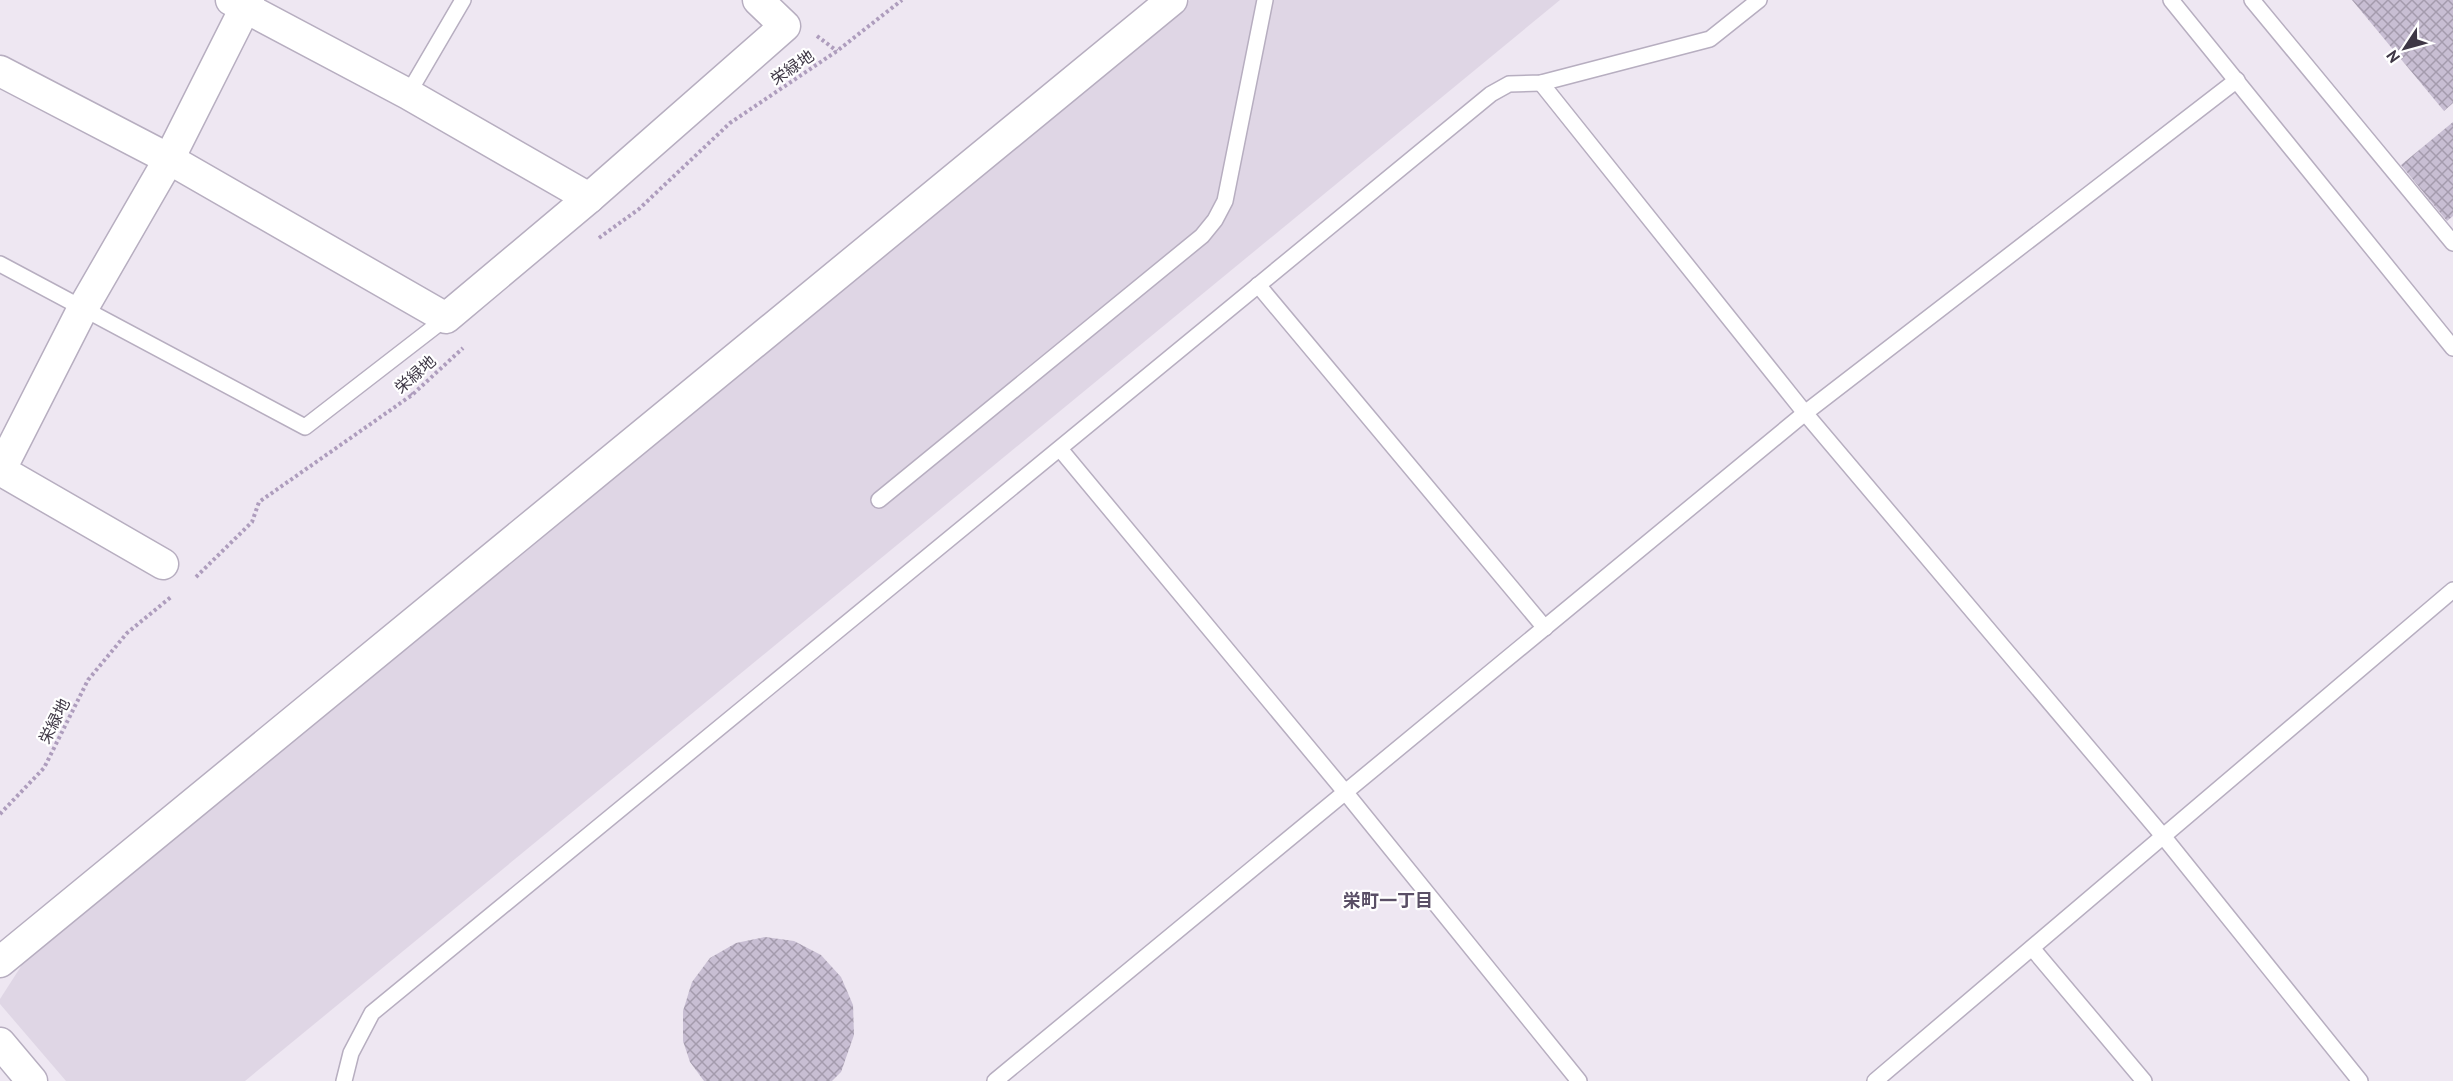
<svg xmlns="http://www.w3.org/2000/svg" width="2453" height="1081" font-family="'PT Sans','Noto Sans JP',sans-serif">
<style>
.residential{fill:#dfd6e5}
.building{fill:url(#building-cross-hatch)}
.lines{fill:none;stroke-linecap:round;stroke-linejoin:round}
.lane-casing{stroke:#b7aec0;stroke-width:18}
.street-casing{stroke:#b7aec0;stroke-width:33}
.path{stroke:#ae9dbd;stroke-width:4;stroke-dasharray:3 3;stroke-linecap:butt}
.lane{stroke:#fff;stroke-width:15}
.street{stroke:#fff;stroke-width:30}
.labels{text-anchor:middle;stroke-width:4.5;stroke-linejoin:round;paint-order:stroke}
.street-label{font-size:16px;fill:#3e3745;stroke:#fff}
.neighbourhood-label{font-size:18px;font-weight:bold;fill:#5a4f66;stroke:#fff}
</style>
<defs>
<pattern id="building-cross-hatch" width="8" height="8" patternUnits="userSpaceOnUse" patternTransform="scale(1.5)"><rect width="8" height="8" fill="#c8bed3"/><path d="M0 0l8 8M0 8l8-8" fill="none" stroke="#a49bad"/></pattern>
</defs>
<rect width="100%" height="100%" fill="#eee7f2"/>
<polygon class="residential" points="1190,0 1560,0 245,1081 66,1081 0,1004 0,999 27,957"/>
<g class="building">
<polygon points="2352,0 2453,0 2453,103 2444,111"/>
<polygon points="2453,122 2453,216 2447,221 2401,165"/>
<polygon points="765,937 794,941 821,955 841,977 853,1005 854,1035 841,1072 832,1081 704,1081 690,1062 683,1041 683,1011 692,982 710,958 736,943"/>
</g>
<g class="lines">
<g class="lane-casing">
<g id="lane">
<polyline points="2171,0 2453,348"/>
<polyline points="2252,0 2453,243"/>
<polyline points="1541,83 1805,413 2163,836 2360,1081"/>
<polyline points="408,94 463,0"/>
<polyline points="0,264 305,427 446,318"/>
<polyline points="1258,285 1545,628"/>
<polyline points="1060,449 1346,793 1579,1081"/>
<polyline points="879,500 1202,236 1215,220 1225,201 1265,0"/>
<polyline points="2032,948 2144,1081"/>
<polyline points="344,1081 351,1053 372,1013 1491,94 1509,84 1541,83 1710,39 1759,0"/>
<polyline points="995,1081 1805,413 2237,80"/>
<polyline points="1875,1081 2453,590"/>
</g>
</g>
<g class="street-casing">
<g id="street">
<polyline points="231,0 408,94 589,198"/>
<polyline points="0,71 169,159 446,318 589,198 785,26 758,0"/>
<polyline points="0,470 163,564"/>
<polyline points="0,471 83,308 169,159 249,0"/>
<polyline points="0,962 1172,0"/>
<polyline points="0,1043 32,1081"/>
</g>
</g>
<g class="path">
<polyline points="817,36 837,51"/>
<polyline points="599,238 639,209 730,123 837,51 902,0"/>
<polyline points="402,385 412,395"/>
<polyline points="196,577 252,522 259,502 412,395 463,348"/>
<polyline points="0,814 44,768 88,680 127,633 171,597"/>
</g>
<use href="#lane" class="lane"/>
<use href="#street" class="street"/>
</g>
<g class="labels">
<g class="street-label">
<text transform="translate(792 67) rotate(-34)" y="6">栄緑地</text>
<text transform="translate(415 374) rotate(-41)" y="6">栄緑地</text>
<text transform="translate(54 721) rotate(-63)" y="6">栄緑地</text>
</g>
<g class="neighbourhood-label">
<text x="1388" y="907">栄町一丁目</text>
</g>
</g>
<g transform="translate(2405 48) rotate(234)" stroke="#ffffff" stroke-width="4.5" paint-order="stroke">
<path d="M0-4.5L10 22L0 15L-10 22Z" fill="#3e3745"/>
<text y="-9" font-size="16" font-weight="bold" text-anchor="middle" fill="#3e3745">N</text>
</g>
</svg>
